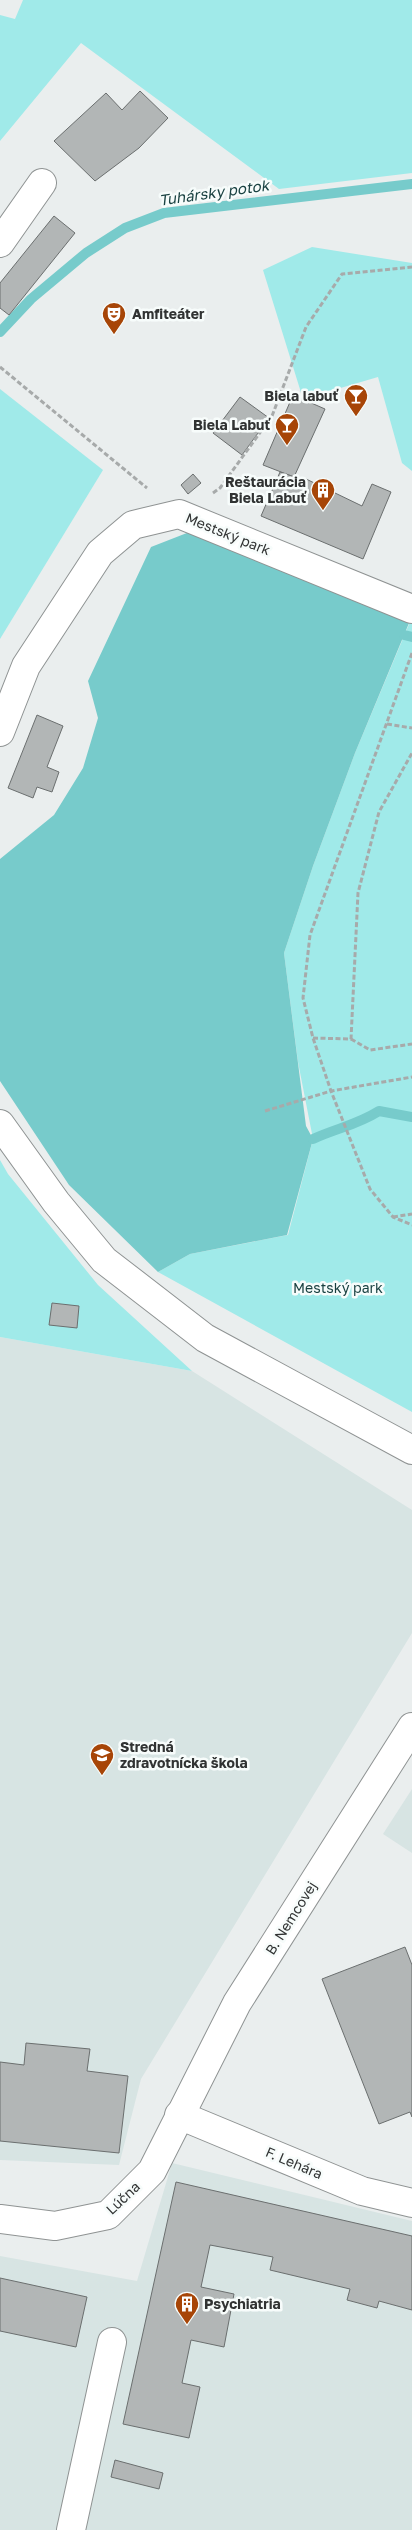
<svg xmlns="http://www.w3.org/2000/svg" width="412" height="2530" font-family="'Golos Text',sans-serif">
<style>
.built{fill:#d7e4e3}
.green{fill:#a0eae9}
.water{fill:#77cbcb}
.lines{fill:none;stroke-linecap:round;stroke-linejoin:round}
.stream{stroke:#77cbcb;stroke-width:10}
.building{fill:#b2b6b6;stroke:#6b6f6f}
.minor-casing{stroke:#8f9393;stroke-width:30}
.path{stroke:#a7aaaa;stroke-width:3;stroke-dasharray:5 2.5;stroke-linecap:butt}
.minor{stroke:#fff;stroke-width:28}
.labels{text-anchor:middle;stroke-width:5;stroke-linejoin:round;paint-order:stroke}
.poi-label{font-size:14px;font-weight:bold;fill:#313333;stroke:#f7fcfb;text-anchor:start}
.street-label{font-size:14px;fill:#313333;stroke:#f7fcfb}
.park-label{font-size:14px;fill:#173f3f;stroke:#f7fcfb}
.water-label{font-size:15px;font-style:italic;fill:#1a4242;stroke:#f7fcfb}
</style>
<rect width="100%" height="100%" fill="#eaeeee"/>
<g class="built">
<polygon points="0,1337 192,1371 412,1510 412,1633 141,2079 119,2165 0,2160"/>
<polygon points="412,1789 412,1853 383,1834"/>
<polygon points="172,2163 412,2221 412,2530 0,2530 0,2256 137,2281"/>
</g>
<g class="green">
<polygon points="23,0 412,0 412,173 279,189 81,43 0,141 0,15 15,19"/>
<polygon points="312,247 412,263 412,471 402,463 378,377 303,399 263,270"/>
<polygon points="0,389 103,470 0,639"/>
<polygon points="412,617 412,1412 158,1272 190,1254 288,1235 313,1139 298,1062 284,953 313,866 355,753"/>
<polygon points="0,1160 8,1174 98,1285 192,1371 0,1337"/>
</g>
<polygon class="water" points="192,531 409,623 355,753 313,866 284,953 306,1126 313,1139 287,1235 190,1254 158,1272 69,1185 0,1081 0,859 54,815 83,768 98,718 88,681 151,547"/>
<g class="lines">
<g class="stream">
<polyline points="0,332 31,299 86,253 125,228 164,213 412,184"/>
<polyline points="404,635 412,637"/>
<path d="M313,1139C337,1128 357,1125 379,1111L412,1117"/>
</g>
</g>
<g class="building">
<polygon points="140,91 168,118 139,148 95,181 54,141 106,93 122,110"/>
<polygon points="54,216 75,233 9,315 0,308 0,283"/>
<polygon points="293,395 325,409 294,477 263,465"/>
<polygon points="240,397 269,418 242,455 213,433"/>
<polygon points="280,472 303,480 304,478 362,506 372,484 391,492 363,559 261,516"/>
<polygon points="193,474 201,483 188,494 181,485"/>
<polygon points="37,715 63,726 47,767 59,772 52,792 37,787 33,798 8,788"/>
<polygon points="52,1303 79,1306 77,1328 49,1325"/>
<polygon points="405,1947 412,1965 412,2117 410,2112 379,2124 322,1979"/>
<polygon points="26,2043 90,2049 87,2071 128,2076 119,2153 0,2141 0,2062 24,2065"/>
<polygon points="176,2182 412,2236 412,2310 379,2301 377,2308 347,2300 350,2289 270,2270 273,2257 210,2245 201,2287 234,2294 224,2347 191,2340 182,2383 200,2387 189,2438 123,2424"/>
<polygon points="0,2278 87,2297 76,2347 0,2331"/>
<polygon points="115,2460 163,2473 159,2489 111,2477"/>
</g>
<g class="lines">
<g class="minor-casing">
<g id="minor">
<polyline points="0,243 42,183"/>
<polyline points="0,732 26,666 100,553 133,525 179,514 412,609"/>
<polyline points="0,1124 56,1202 104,1260 205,1338 412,1450"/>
<polyline points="179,2115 362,2191 412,2203"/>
<polyline points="0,2219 55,2226 108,2215 152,2171 237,2003 412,1727"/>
<polyline points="71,2530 112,2342"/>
</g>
</g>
<g class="path">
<polyline points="0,367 147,488"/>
<polyline points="213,493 220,488 272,416 306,327 342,274 412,267"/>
<polyline points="412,653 310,935 303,998 313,1038 331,1091 370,1189 393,1217 412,1225"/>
<polyline points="387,724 412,728"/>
<polyline points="313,1038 351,1039 358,893 379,812 412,753"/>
<polyline points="351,1039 370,1050 412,1044"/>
<polyline points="265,1111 331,1091 412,1077"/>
<polyline points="393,1217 412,1214"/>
</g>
<use href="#minor" class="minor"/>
</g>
<defs>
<g id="theatre-pin" transform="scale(1.25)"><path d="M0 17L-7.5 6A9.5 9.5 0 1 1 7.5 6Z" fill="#a74507" stroke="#f7fcfb"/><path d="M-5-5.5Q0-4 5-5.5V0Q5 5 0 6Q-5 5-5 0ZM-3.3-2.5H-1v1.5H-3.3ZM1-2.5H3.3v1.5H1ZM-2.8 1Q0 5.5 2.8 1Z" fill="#fff"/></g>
<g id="bar-pin" transform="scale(1.25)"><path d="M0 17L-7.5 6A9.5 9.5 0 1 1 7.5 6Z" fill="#a74507" stroke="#f7fcfb"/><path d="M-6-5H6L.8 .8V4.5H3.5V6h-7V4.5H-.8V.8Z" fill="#fff"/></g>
<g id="building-pin" transform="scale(1.25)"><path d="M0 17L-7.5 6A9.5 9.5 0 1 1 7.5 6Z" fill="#a74507" stroke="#f7fcfb"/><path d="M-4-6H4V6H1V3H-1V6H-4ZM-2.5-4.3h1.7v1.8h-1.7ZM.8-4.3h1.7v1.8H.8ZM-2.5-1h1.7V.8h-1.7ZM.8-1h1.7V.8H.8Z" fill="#fff"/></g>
<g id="university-pin" transform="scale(1.25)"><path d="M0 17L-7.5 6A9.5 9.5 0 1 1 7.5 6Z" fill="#a74507" stroke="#f7fcfb"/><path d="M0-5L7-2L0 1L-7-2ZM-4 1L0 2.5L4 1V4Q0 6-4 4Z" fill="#fff"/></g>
</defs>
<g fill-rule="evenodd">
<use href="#theatre-pin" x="114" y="314"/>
<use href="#bar-pin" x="356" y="396"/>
<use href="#bar-pin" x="287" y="425"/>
<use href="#building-pin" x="323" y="490"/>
<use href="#university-pin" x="102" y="1755"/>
<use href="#building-pin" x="187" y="2304"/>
</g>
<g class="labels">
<g class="poi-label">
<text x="132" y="319">Amfiteáter</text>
<text x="338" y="401" text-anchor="end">Biela labuť</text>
<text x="270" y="430" text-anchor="end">Biela Labuť</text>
<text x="306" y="487" text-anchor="end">Reštaurácia<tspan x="306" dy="16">Biela Labuť</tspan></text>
<text x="120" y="1752">Stredná<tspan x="120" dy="16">zdravotnícka škola</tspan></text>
<text x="204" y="2309">Psychiatria</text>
</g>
<g class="street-label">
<text transform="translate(228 534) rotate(22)" y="5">Mestský park</text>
<text transform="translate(291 1918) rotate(-58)" y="5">B. Nemcovej</text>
<text transform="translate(294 2163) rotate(23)" y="5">F. Lehára</text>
<text transform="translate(123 2198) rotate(-43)" y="5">Lúčna</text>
</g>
<g class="park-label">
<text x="338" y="1293">Mestský park</text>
</g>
<g class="water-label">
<text transform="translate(214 193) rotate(-8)" y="5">Tuhársky potok</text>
</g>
</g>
</svg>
